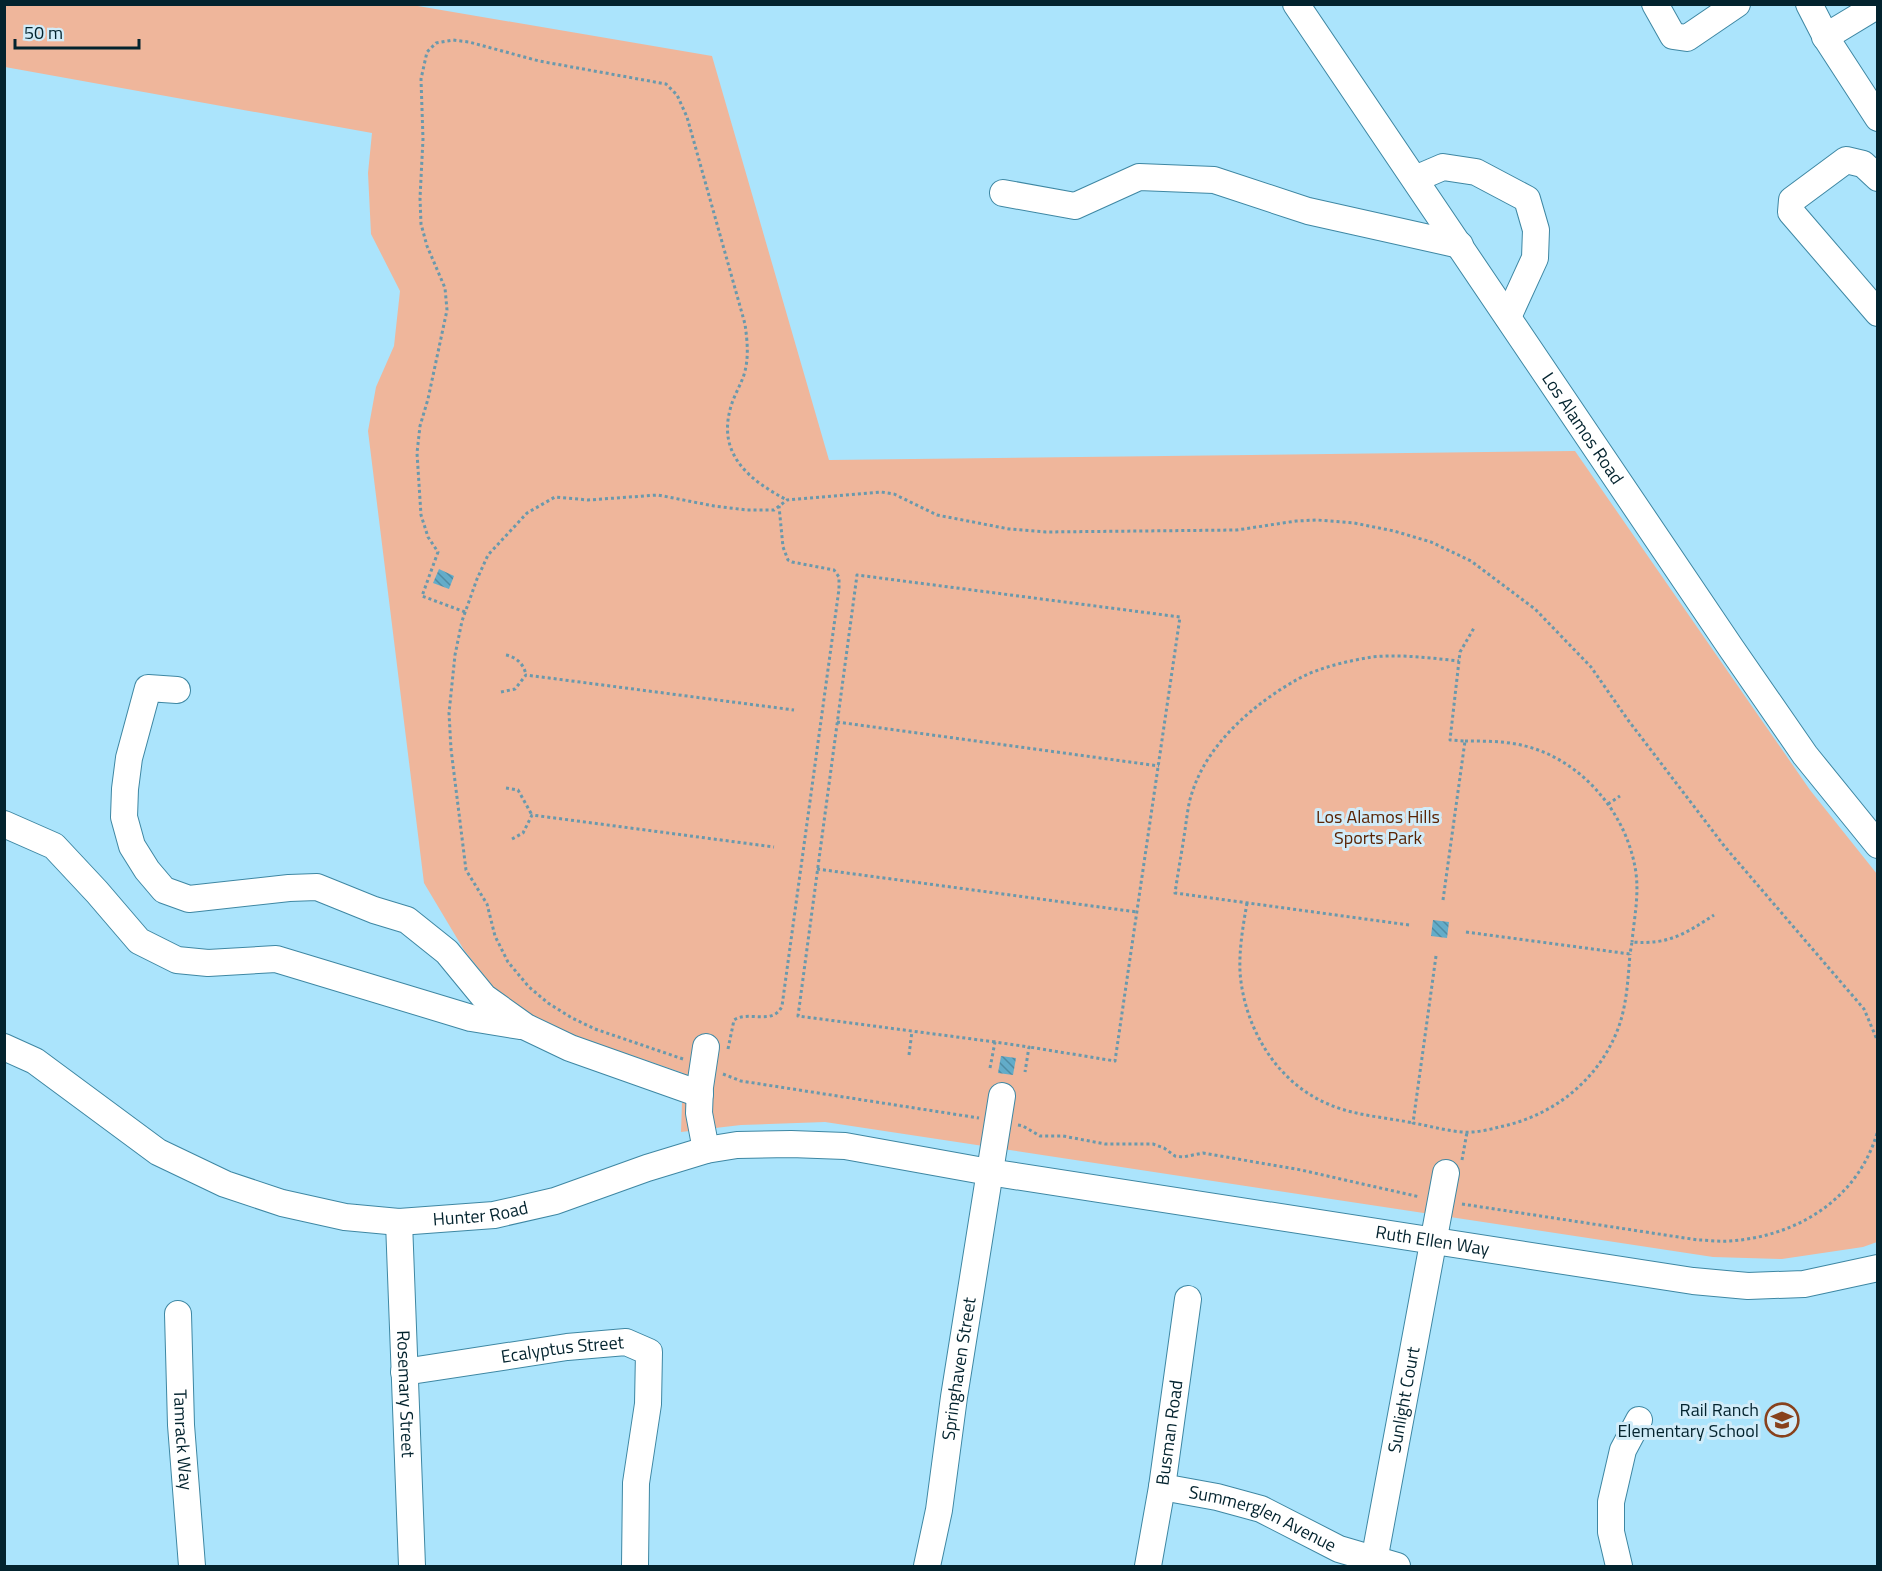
<svg xmlns="http://www.w3.org/2000/svg" width="1882" height="1571" font-family="'Titillium Web',sans-serif">
<style>
.park{fill:#efb69b}
.building{fill:url(#building-back-hatch)}
.lines{fill:none;stroke-linecap:round;stroke-linejoin:round}
.minor-casing{stroke:#3e87a3;stroke-width:28}
.path{stroke:#6a99ac;stroke-width:3;stroke-dasharray:3 3;stroke-linecap:butt}
.minor{stroke:#fff;stroke-width:26}
.labels{text-anchor:middle;stroke-width:6;stroke-linejoin:round;paint-order:stroke}
.street-label{font-size:18px;fill:#03232e;stroke:#d1ecf9}
.park-label{font-size:18px;fill:#5a2404;stroke:#d1ecf9}
.poi-label{font-size:18px;fill:#03232e;stroke:#d1ecf9;text-anchor:end}
</style>
<defs>
<pattern id="building-back-hatch" width="6" height="6" patternUnits="userSpaceOnUse" patternTransform="scale(1.5)"><rect width="6" height="6" fill="#63acc9"/><path d="M-1 5l2 2M0 0l6 6M5-1l2 2" fill="none" stroke="#4f8ca4"/></pattern>
</defs>
<rect width="100%" height="100%" fill="#abe4fc"/>
<polygon class="park" points="4,5 412,5 712,56 829,460 1575,451 1810,790 1877,874 1877,1242 1863,1247 1782,1259 1713,1257 825,1122 741,1125 681,1132 683,1073 546,1026 498,993 464,950 424,883 368,431 376,387 394,346 400,291 371,234 368,173 372,133 5,67"/>
<g class="building">
<polygon points="439,569 454,576 449,589 433,583"/>
<polygon points="1433,920 1449,922 1447,938 1431,936"/>
<polygon points="1001,1056 1016,1058 1013,1075 998,1073"/>
</g>
<g class="lines">
<g class="minor-casing">
<g id="minor">
<path id="s1" d="M1296,4L1731,648L1805,755L1878,845"/>
<polyline points="1655,4 1673,36 1687,38 1737,4"/>
<polyline points="1809,4 1828,41 1878,118"/>
<polyline points="1825,37 1878,5"/>
<polyline points="1878,178 1863,164 1846,160 1792,200 1791,212 1878,313"/>
<polyline points="1415,179 1443,167 1476,172 1527,199 1536,230 1535,258 1508,317"/>
<polyline points="1003,193 1075,206 1139,177 1214,180 1308,211 1460,245"/>
<polyline points="177,690 148,688 129,758 125,789 124,817 132,846 147,870 164,890 189,899 289,888 317,887 374,910 407,920 447,952 484,997 526,1027 570,1048 700,1094"/>
<polyline points="4,824 54,846 97,892 139,941 177,960 208,963 276,959 471,1018 520,1026"/>
<path id="s2" d="M4,1047L35,1061L158,1152L225,1184L282,1203L345,1217L399,1222L494,1215L555,1201L647,1168L706,1150L737,1145L791,1144L845,1146L989,1172L1693,1281L1748,1286L1804,1284L1878,1268"/>
<polyline points="706,1047 700,1087 699,1113 706,1150"/>
<path id="s3" d="M399,1222L412,1566"/>
<path id="s4" d="M178,1314L181,1425L192,1566"/>
<path id="s5" d="M404,1372L567,1347L626,1342L649,1352L648,1404L636,1483L635,1566"/>
<path id="s6" d="M1162,1487L1217,1497L1261,1509L1339,1549L1397,1566"/>
<path id="s7" d="M1374,1561L1446,1173"/>
<path id="s8" d="M927,1566L939,1510L954,1397L1002,1096"/>
<path id="s9" d="M1148,1566L1162,1487L1188,1299"/>
<polyline points="1619,1566 1611,1532 1611,1502 1623,1450 1639,1420"/>
</g>
</g>
<g class="path">
<path d="M465,612L422,596L438,552L428,537L421,515L417,453L420,426L428,399L447,310L445,288L427,246L421,224L420,198L423,139L421,79L427,52L436,43L453,40L469,42L539,61L666,84L677,95L687,117L745,324C747,339 749,355 745,371C742,384 733,396 730,410C718,456 751,481 787,500"/>
<path d="M506,655C516,657 524,664 526,675"/>
<polyline points="501,692 515,689 526,675 794,710"/>
<polyline points="837,722 1159,766"/>
<path d="M1465,741C1486,741 1508,741 1529,747C1585,763 1628,816 1636,873C1639,897 1634,919 1632,942"/>
<polyline points="506,788 518,790 532,815"/>
<polyline points="1608,804 1620,796"/>
<polyline points="512,839 523,833 532,815 774,847"/>
<polyline points="817,869 1137,912"/>
<polyline points="1443,900 1465,741 1450,740 1460,652 1474,628"/>
<path d="M1247,903C1243,926 1239,949 1240,972C1244,1027 1276,1082 1328,1104C1355,1116 1385,1117 1413,1123"/>
<path d="M1409,925L1175,893C1178,872 1182,851 1185,830C1187,817 1188,803 1193,790C1209,742 1255,703 1298,679C1320,667 1348,661 1372,657C1401,654 1430,658 1459,661"/>
<path d="M1466,932L1630,954L1632,942C1668,945 1685,934 1714,915"/>
<path d="M1436,956L1413,1123C1430,1126 1447,1131 1463,1132C1475,1133 1488,1130 1499,1127C1554,1116 1600,1079 1619,1026C1627,1003 1628,978 1630,954"/>
<polyline points="995,1042 798,1016 857,575 1180,617 1115,1061 1029,1047"/>
<path d="M728,1049L734,1020C749,1010 773,1026 782,1006L839,589V577L834,570L792,562L788,560L783,547L779,506"/>
<polyline points="909,1055 912,1031"/>
<polyline points="683,1059 595,1029 572,1018 548,1003 529,987 508,962 495,936 487,904 466,870 451,749 449,713 455,655 462,621 477,579 488,555 527,513 555,497 588,500 658,495 714,506 747,510 774,510 787,500 881,492 894,494 937,515 1009,529 1046,532 1237,530 1296,521 1317,520 1354,523 1394,531 1431,542 1471,561 1535,609 1591,667 1628,720 1725,847 1864,1009 1878,1042"/>
<polyline points="990,1068 995,1042 1029,1047 1025,1072"/>
<polyline points="723,1074 741,1081 979,1118"/>
<polyline points="1018,1125 1023,1126 1040,1136 1063,1136 1105,1144 1153,1144 1164,1148 1175,1156 1183,1157 1203,1153 1301,1170 1420,1197"/>
<polyline points="1462,1160 1467,1132"/>
<path d="M1462,1204L1698,1240C1708,1240 1719,1242 1730,1241C1799,1236 1859,1198 1878,1130"/>
</g>
<use href="#minor" class="minor"/>
</g>
<defs>
<g id="school-ring" transform="scale(1.725)"><circle r="9.5" fill="#d1ecf9" stroke="#88411c" stroke-width="1.5"/><path d="M0-5L7-2L0 1L-7-2ZM-4 1L0 2.5L4 1V4Q0 6-4 4Z" fill="#88411c"/></g>
</defs>
<g fill-rule="evenodd">
<use href="#school-ring" x="1782" y="1420"/>
</g>
<g class="labels">
<g class="street-label">
<text dy="6" stroke="none"><textPath href="#s1" startOffset="512">Los Alamos Road</textPath></text>
<text dy="6" stroke="none"><textPath href="#s2" startOffset="522">Hunter Road</textPath></text>
<text dy="6" stroke="none"><textPath href="#s2" startOffset="1492">Ruth Ellen Way</textPath></text>
<text dy="6" stroke="none"><textPath href="#s5" startOffset="160">Ecalyptus Street</textPath></text>
<text dy="6" stroke="none"><textPath href="#s8" startOffset="200">Springhaven Street</textPath></text>
<text dy="6" stroke="none"><textPath href="#s3" startOffset="172">Rosemary Street</textPath></text>
<text dy="6" stroke="none"><textPath href="#s7" startOffset="164">Sunlight Court</textPath></text>
<text dy="6" stroke="none"><textPath href="#s9" startOffset="135">Busman Road</textPath></text>
<text dy="6" stroke="none"><textPath href="#s4" startOffset="126">Tamrack Way</textPath></text>
<text dy="6" stroke="none"><textPath href="#s6" startOffset="106">Summerglen Avenue</textPath></text>
</g>
<g class="park-label">
<text x="1378" y="823">Los Alamos Hills<tspan x="1378" dy="21">Sports Park</tspan></text>
</g>
<g class="poi-label">
<text x="1759" y="1416">Rail Ranch<tspan x="1759" dy="21">Elementary School</tspan></text>
</g>
</g>
<rect width="1882" height="1571" fill="none" stroke="#03232e" stroke-width="12"/>
<path d="M15 39v9h124v-9" fill="none" stroke="#03232e" stroke-width="3"/>
<text x="24" y="39" font-size="18" fill="#03232e" stroke="#d1ecf9" stroke-width="4.5" paint-order="stroke">50 m</text>
</svg>
